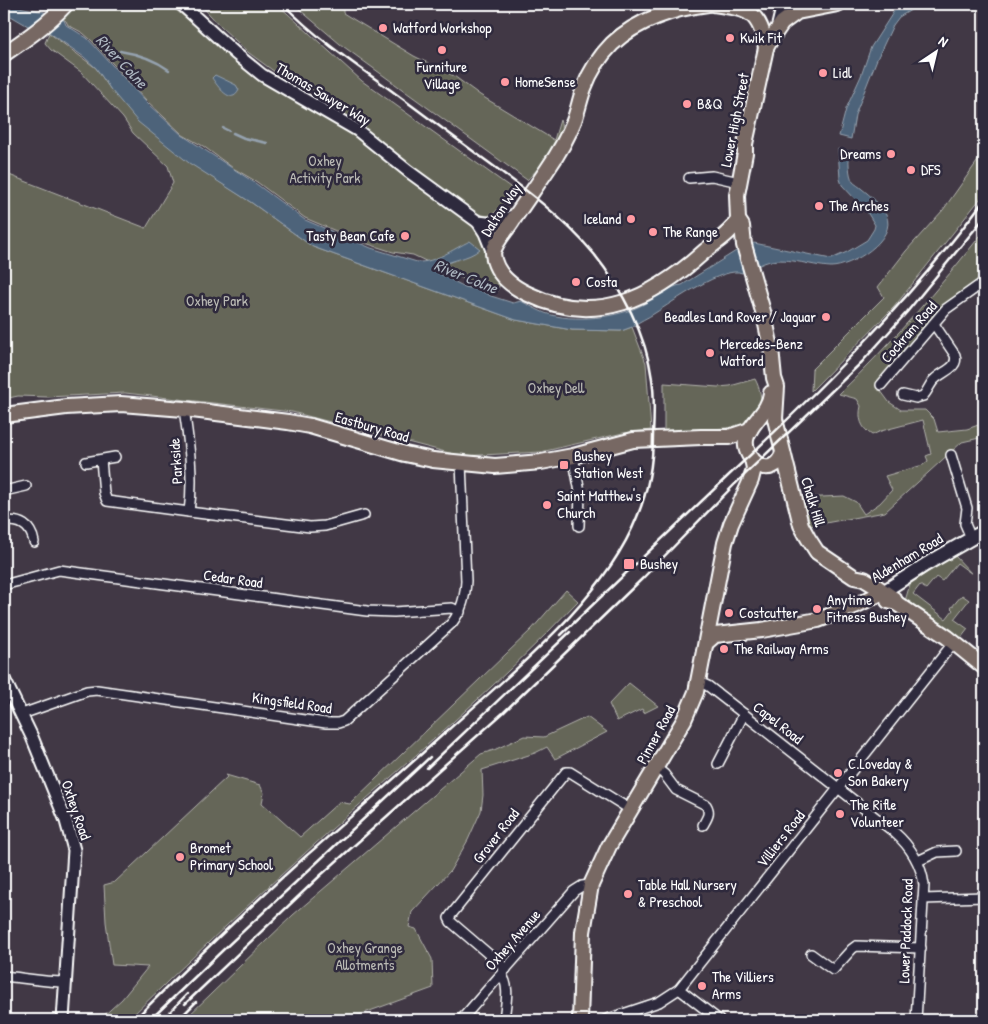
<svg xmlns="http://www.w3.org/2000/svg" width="988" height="1024" font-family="'Patrick Hand',sans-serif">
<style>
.green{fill:#656658;stroke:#b2b2ac}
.water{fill:#4e647a;stroke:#95a2af}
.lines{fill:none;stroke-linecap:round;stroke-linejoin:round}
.stream{stroke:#95a2af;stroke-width:2.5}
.minor-casing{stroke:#fff;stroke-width:12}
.tertiary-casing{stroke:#fff;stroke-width:15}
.secondary-casing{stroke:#fff;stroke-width:16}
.primary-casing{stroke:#fff;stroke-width:18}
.minor{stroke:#2f2a3d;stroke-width:9}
.tertiary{stroke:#2f2a3d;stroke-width:11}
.secondary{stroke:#2f2a3d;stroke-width:12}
.primary{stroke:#776864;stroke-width:14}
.rail{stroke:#fff;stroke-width:2.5}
.poi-dot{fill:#ff9aa2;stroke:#2f2a3d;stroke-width:2}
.labels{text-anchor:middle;stroke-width:5;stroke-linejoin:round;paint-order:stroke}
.poi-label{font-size:15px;fill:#fff;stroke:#2f2a3d;text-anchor:start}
.street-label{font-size:15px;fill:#fff;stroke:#2f2a3d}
.park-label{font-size:15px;fill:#babab4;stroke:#2f2a3d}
.water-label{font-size:16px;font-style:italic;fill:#afb9c3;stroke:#2f2a3d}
</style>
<rect width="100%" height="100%" fill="#413845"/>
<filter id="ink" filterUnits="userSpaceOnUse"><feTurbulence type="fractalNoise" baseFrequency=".02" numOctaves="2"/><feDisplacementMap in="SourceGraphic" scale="10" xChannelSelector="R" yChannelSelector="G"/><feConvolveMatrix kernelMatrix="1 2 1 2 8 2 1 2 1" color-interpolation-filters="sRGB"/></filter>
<g filter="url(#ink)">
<g class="green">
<polygon points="75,4 168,4 220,44 330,116 473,224 486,241 486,258 502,281 495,294 413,255 393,252 362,242 305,218 257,182 233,168 203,146 183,135 146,100 91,40 83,33 68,25 66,21 61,18"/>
<polygon points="200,4 277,4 362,81 517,192 493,214 487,216 475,213 407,163 361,125 321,96 279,75 249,53 221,27"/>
<path d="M293,4H343V13L414,56L454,76L480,95L554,140L560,120C568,137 539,168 527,180L340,44Z"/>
<polygon points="49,33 96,68 111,90 187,161 252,203 313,247 516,320 572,330 621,331 632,327 646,363 651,430 623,433 541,452 461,456 292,412 125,393 48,397 18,396 4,399 4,173 146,228 173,183 168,166 133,133 123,118 81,72 51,50 45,43"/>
<polygon points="984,152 984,194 894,307 811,391 812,369 884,297 878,287 906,251 943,210"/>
<path d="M984,231V271L981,273L984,278L963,295L878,387L889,402L901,410H925L934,419L938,432L967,429L984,423V437L962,442L885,512L809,526L800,498L844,496L856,502L864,514L880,503L892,490L885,476L923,465L928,461L926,456L931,454L923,420L881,431L872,435C861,428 858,418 861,406L857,399L839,394C892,343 939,288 984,231Z"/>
<path d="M755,379C766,400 761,415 741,427L664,432V383L718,387L730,386Z"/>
<polygon points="954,555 972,574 957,563 942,581 936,577 926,589 920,585 913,594 946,619 953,610 951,608 962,595 969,600 954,619 968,629 961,638 908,605 905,601 910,584"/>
<path d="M566,590L578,601C496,688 404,765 315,844C251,902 189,960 128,1020H99L122,999L148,967L112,965L106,922L104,885L115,882L227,777L226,775L260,785L264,793L262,803L300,837L339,802L350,804L532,629Z"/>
<polygon points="629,683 658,706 644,713 642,709 617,721 609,704"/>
<polygon points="587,717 607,732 555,759 547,747 535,753 482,770 483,795 481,811 468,840 450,871 412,912 409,927 416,929 432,959 433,988 345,1020 184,1020 293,915 481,754 494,750 524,736 544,737"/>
</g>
<g class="water">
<path d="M4,4L44,12L64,20L66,25L87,38L148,104L182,135L255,183L305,220L371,248L417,262C435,263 453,249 470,241L480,249C468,260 449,259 436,269V272L465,287L479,290L491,296L513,303L521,301C529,305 537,310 545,313C573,323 619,318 644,304C654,299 672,285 682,285L736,251L754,243L831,259L847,252L867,240L874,229L875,225L867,212L842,185L840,179L838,149L849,151C849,160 848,174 853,182C855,184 860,187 862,189C871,196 881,205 886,215C898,239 851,267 831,267C809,266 785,255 764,263C757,266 749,270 742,273C725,265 671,303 655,313C648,318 639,321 632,327L621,331L572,330L516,320L313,247L252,203L189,163L138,122L111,90L96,68L84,57L50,33L28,26L4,12Z"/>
<polygon points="903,4 921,4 899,17 893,25 877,59 855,115 851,139 839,136 846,109 861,76 871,47 894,11"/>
<path d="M215,75L236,85L239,90C231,107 217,85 212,78Z"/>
</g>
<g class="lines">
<g class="stream">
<path d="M120,51C139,54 154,59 169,70"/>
<polyline points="223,128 229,131"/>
<polyline points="233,133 244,138 267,143"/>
</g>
<g class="minor-casing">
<g id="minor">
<polyline points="689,178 712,176 739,182"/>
<polyline points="881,385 946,309 984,282"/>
<path d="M903,395L916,398L923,396C928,391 930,383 935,379C943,371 959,368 955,355L934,324"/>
<polyline points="951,455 967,508 965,524 971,538"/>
<polyline points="573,456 580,492 579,526"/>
<path d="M101,460L104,493L107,501L189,512C194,477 189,443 184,409"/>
<polyline points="86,462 115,457"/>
<polyline points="4,491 26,486"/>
<polyline points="189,512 310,527 325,526 364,515"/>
<path d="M4,522C20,519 31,526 34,542"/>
<polyline points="4,585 59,570 367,611 394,612 452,608 460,612"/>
<path d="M699,682L708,686L744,714L894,832C910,846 921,862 924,885L916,1020"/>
<path d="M22,714L87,691L97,690L326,723H338L344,721L452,623C462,609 465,598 466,581L461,463"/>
<polyline points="718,764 744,714"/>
<path d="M656,768L664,774L676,790L706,805C711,813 707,818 703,825"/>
<polyline points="918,861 937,852 956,851"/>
<polyline points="923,899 984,897"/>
<polyline points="811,954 833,970 852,949 856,946 921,948"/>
<polyline points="506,969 451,922 449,918 451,915 566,772 570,772 631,810"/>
<path d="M501,975C511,985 505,1007 504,1020"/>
<path d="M4,976C24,978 44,982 65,982"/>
<polyline points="679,989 719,1020"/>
<polyline points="461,1020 574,891 582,886 591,885"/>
<polyline points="605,1020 659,1002 679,989 954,642"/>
</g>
</g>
<g class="tertiary-casing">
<g id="tertiary">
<polyline points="181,4 236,54 262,75 357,130 408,171 478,222 495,224 515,215"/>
<polyline points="777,29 783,4"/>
<polyline points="478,222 485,233 493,253"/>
<polyline points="4,679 32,737 66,821 74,850 63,1020"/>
</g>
</g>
<g class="secondary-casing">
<polyline id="secondary" points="883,592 925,565 984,531"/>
</g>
<g class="primary-casing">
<g id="primary">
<path d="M708,4C675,8 637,20 612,44C600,56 590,72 584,88C580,99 578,110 574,121C567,139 558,154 547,170C535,188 522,206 511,223C505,232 495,242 493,253C493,254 494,259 494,260C499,277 513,287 528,294C596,327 653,298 705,251C717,241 731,233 738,220"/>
<path d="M713,4C747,9 760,10 766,48"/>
<polyline points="838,4 797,12 782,23 771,39 766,48 745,144 745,153 737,195 738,220 742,226 744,245 764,315 771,348 774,378 777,387 775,419 801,525 808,538 817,552 854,577 864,579 877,587 894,599 896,603"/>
<path d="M4,54C26,39 48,24 66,4"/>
<path d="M771,393C769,413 748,424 746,440C743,461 772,482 783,453"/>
<polyline points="4,415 66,407 121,404 184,409 288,422 310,426 405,454 433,460 495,466 541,462 573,456 633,440 701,437 729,437 750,430"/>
<polyline points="888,601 896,603 947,637 984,667"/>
<polyline points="707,642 715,635 762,630 818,620 855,606 883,592"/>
<polyline points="580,1020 583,932 591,885 609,846 684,720 696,692 725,543 731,524 751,480 754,468 752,459"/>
</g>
</g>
<use href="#minor" class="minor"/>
<use href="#tertiary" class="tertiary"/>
<use href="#secondary" class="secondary"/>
<use href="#primary" class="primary"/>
<g class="rail">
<path d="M561,635C617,582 673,529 728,476C820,390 909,302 984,200"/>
<polyline points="427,768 570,632"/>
<polyline points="185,1004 321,875 503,713 643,578 735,484 862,362 907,312 984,218"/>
<path d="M134,1020C190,964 247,909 306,856C354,814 401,773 448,730C513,671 604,600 637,517C648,491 653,464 653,435C654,417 655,398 652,379C646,334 622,289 594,254C564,218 525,189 488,162C452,136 417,109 381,83C347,59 312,34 283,4"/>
<polyline points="150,1020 223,950 430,757"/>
<polyline points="162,1020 187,994"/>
<polyline points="178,1020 196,1002"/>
</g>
</g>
</g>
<g class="poi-dot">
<circle cx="383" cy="28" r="5"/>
<circle cx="730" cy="38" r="5"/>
<circle cx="442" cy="50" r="5"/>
<circle cx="823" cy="73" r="5"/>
<circle cx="505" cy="82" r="5"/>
<circle cx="687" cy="104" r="5"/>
<circle cx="891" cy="154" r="5"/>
<circle cx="911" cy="170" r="5"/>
<circle cx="819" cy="206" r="5"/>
<circle cx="631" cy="219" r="5"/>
<circle cx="653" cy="232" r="5"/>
<circle cx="405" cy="236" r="5"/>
<circle cx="576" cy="282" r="5"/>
<circle cx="826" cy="317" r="5"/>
<circle cx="710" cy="353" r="5"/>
<rect x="559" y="460" width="10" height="10" rx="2.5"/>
<circle cx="547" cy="505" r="5"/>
<rect x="623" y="558" width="12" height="12" rx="2.5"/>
<circle cx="817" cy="609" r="5"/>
<circle cx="729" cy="613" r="5"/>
<circle cx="724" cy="649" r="5"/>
<circle cx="838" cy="773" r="5"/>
<circle cx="840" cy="814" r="5"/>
<circle cx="180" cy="857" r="5"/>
<circle cx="628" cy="894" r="5"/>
<circle cx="702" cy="986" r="5"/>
</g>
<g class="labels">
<g class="poi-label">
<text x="393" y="33">Watford Workshop</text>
<text x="740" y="43">Kwik Fit</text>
<text x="442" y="72" text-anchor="middle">Furniture<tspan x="442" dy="17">Village</tspan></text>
<text x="833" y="78">Lidl</text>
<text x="515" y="87">HomeSense</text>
<text x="697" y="109">B&amp;Q</text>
<text x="881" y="159" text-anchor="end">Dreams</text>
<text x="921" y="175">DFS</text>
<text x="829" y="211">The Arches</text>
<text x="621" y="224" text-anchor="end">Iceland</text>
<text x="663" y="237">The Range</text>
<text x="395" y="241" text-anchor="end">Tasty Bean Cafe</text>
<text x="586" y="287">Costa</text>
<text x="816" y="322" text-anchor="end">Beadles Land Rover / Jaguar</text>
<text x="720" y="349">Mercedes-Benz<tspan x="720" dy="17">Watford</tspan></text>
<text x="574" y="461">Bushey<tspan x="574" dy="17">Station West</tspan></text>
<text x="557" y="501">Saint Matthew's<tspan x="557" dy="17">Church</tspan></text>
<text x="640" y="569">Bushey</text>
<text x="827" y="605">Anytime<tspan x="827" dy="17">Fitness Bushey</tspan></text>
<text x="739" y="618">Costcutter</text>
<text x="734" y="654">The Railway Arms</text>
<text x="848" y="769">C.Loveday &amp;<tspan x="848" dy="17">Son Bakery</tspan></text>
<text x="850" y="810">The Rifle<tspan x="850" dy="17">Volunteer</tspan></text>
<text x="190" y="853">Bromet<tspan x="190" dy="17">Primary School</tspan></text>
<text x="638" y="890">Table Hall Nursery<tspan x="638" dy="17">&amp; Preschool</tspan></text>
<text x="712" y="982">The Villiers<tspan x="712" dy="17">Arms</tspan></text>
</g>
<g class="street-label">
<text transform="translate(323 94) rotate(31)" y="5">Thomas Sawyer Way</text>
<text transform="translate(735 120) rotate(-79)" y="5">Lower High Street</text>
<text transform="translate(501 210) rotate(-57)" y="5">Dalton Way</text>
<text transform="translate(909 332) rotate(-49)" y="5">Cockram Road</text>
<text transform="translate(372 427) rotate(16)" y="5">Eastbury Road</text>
<text transform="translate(176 461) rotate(-94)" y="5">Parkside</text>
<text transform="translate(813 502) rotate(73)" y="5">Chalk Hill</text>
<text transform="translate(907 558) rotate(-31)" y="5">Aldenham Road</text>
<text transform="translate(233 579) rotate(8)" y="5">Cedar Road</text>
<text transform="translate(292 703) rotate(8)" y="5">Kingsfield Road</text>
<text transform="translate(778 723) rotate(38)" y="5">Capel Road</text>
<text transform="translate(656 735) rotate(-61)" y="5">Pinner Road</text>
<text transform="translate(76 810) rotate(71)" y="5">Oxhey Road</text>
<text transform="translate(496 836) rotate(-52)" y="5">Grover Road</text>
<text transform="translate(781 839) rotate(-52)" y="5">Villiers Road</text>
<text transform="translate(906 931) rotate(-88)" y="5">Lower Paddock Road</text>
<text transform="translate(513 940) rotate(-49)" y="5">Oxhey Avenue</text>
</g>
<g class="park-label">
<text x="325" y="166">Oxhey<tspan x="325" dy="17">Activity Park</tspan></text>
<text x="217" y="306">Oxhey Park</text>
<text x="556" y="393">Oxhey Dell</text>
<text x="365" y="953">Oxhey Grange<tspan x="365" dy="17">Allotments</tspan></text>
</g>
<g class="water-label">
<text transform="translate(122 61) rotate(47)" y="6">River Colne</text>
<text transform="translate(466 276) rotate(22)" y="6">River Colne</text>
</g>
</g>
<rect width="988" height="1024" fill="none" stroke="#2f2a3d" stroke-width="20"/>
<rect x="10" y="10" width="968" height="1004" fill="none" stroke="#fff" stroke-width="2" filter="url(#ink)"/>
<g transform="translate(936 52) rotate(35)" stroke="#2f2a3d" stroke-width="4" paint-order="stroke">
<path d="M0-4L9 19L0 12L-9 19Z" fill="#ffffff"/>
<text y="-8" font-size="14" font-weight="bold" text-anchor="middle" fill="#ffffff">N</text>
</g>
</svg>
